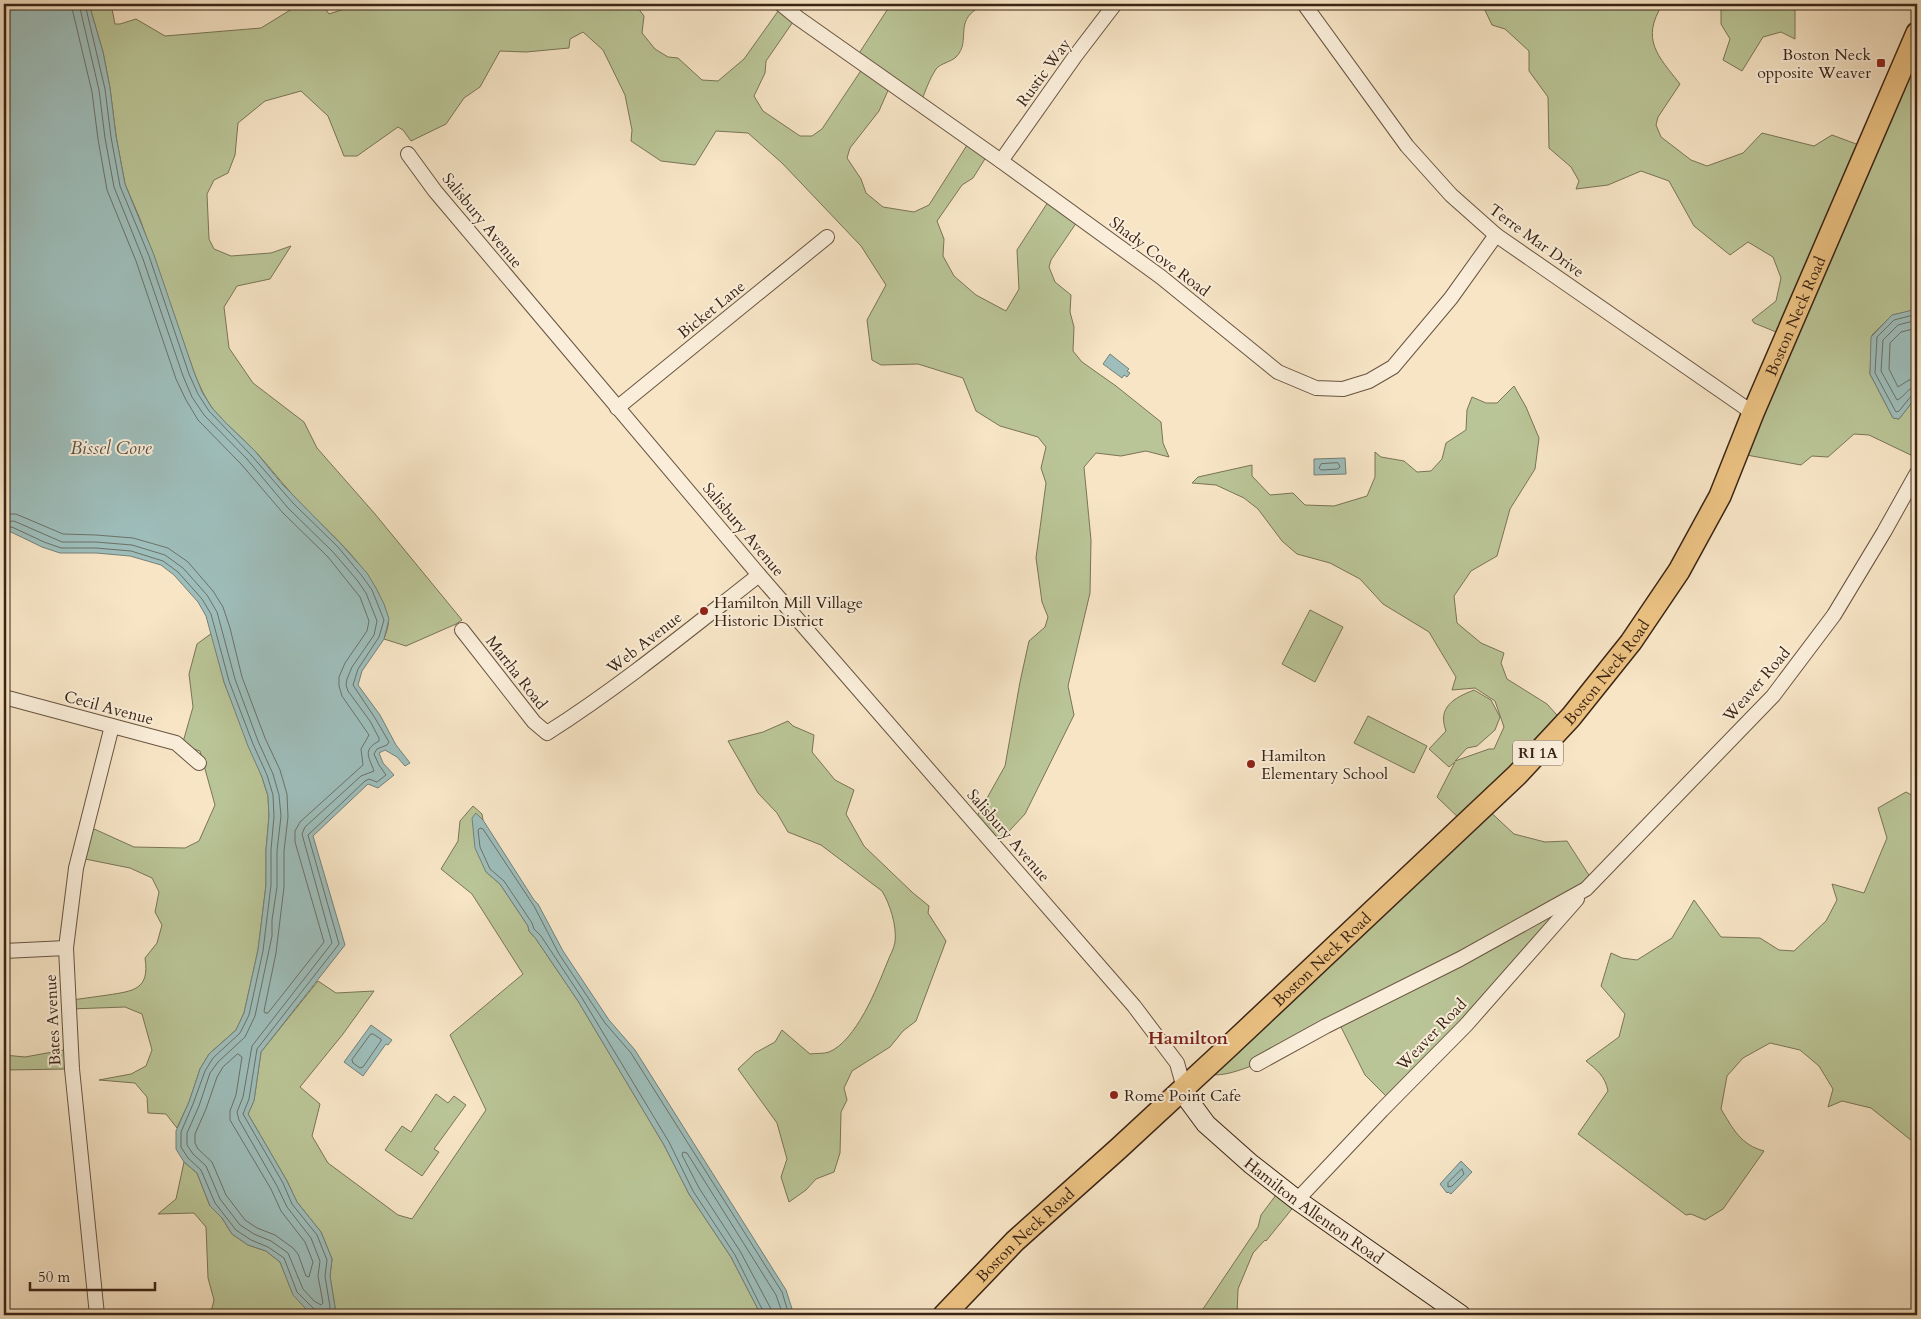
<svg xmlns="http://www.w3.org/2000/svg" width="1921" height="1319" font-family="Cardo,serif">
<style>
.green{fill:#bac597;stroke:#7a7456}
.water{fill:#9ebebb;stroke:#768079}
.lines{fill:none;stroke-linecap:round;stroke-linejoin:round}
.shore{stroke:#6c7168;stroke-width:1}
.street-casing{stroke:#695441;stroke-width:16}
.secondary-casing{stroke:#3a2415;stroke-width:21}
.primary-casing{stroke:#3a2415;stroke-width:24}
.street{stroke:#faeeda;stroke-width:14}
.secondary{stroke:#faeeda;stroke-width:19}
.primary{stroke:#ecc283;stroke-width:21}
.poi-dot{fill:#8f2418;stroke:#faeeda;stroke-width:2}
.labels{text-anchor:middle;stroke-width:4;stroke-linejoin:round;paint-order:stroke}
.shield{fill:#faeeda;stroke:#746150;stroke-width:1}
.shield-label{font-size:15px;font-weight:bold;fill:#3a2415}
.poi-label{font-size:16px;fill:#3a2415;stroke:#faeeda;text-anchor:start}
.street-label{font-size:16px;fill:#3a2415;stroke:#faeeda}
.water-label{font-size:18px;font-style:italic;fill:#585247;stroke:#faeeda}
.neighbourhood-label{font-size:18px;font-weight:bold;fill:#7a1f14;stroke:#faeeda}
</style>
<rect width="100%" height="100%" fill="#f7e5c6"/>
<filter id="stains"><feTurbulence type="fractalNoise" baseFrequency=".004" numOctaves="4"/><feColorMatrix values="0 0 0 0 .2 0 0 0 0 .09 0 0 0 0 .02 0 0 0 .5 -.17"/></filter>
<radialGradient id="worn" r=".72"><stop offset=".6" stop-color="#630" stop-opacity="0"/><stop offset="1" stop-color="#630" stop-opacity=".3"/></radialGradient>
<g class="green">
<path d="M89,4H111L115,24H120L136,19L165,36L261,28L300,4H322L329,14L359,4H623L638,8L644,16L642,33L655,49L668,57L678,58L702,80L718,81L744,59L781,7L795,19L766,61L765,73L754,96L763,111L800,136H812L822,129L862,69L856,58L891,4H986C950,19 973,40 956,57C951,62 941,63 936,69C929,79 925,93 920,104L890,86L879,111L850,148L847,158L861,179L866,193L883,207L914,212L929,205L969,142L988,154L973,178L962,185L937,221L944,239L943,256L954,276L976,295L1006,311L1019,289L1017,250L1050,199L1079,219L1051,260L1049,267L1055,282L1071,295L1070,312L1074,327L1073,351L1082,362L1116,386L1161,422L1163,443L1169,457L1146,451L1121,456L1096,453L1084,467L1091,540L1090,593L1068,686L1074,715L1025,814L998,843L977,816L1005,766L1020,682L1029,641L1045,627L1048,617L1042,602L1036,558L1046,483L1041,468L1046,447L1038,437L1000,426L976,411L963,378L918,364L881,365L872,360L867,320L886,285L861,246L782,163L748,133L716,131L695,165L661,161L631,141L632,130L625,95L603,50L583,32L570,39L569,48L526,52L500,51L480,87L464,98L446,124L411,141L403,130L398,127L357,156H344L328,116L301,91L265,101L238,123L235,155L228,173L214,180L207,194L209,239L214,249L231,256L271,253L291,246L270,279L237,286L224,307L229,348L253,383L304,422L317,448L375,514L462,620L456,624L406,646L384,639C386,633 390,623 388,617C375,572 338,541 306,509C288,491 273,471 256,452C242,437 226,425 213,409C205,398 199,385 194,372L140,219L125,184L116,136L110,88L103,52Z"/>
<path d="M1482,4H1663C1640,39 1658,56 1680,84L1658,117L1656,125L1661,137L1691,160L1707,166L1743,153L1762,133L1814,146L1832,135L1867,148L1917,35V310L1892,315L1872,335L1870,374L1893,418L1899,419L1917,396V458L1869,435L1854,434L1828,457L1812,456L1801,465L1741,454L1786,336L1754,323L1752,320L1776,301L1781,278L1773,257L1748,242L1730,255L1694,226L1669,181L1641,171L1608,185L1576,189L1579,181L1571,167L1549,148L1548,97L1529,71V51L1505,29L1492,25Z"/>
<polygon points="1714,4 1795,4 1795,39 1781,32 1763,37 1742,71 1723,60 1730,39 1721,24 1721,10"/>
<path d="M1514,386L1526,407L1539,438L1535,469L1510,509L1497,556L1471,571L1454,596L1457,623L1481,643L1504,653L1501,663L1507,679L1547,704L1565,724L1485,807L1514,834L1545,842L1567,841L1594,883L1389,1099L1365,1075L1339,1023C1313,1036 1234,1082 1209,1074L1464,823L1437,797L1455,762L1449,767L1429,749L1446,731C1437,707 1454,698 1474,690L1491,700L1500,717L1495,730L1477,746L1467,748L1455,761L1489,749H1494L1504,727L1495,701L1475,688L1452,690L1456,677L1429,632L1383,604L1360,579L1330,563L1297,554L1282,541L1258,509L1244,498L1216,485L1192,483L1198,477L1252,465V476L1270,495L1293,493L1305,505L1334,506L1367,496L1375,477V452L1381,457L1404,461L1417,472L1431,471L1442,459L1446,443L1466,430L1467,410L1472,397L1486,403H1497Z"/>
<polygon points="1310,610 1343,627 1315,682 1282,664"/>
<path d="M212,633L224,682L262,777L268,796L269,816L266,850V885L258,950L244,1013L236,1030L209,1054L200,1069L189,1102L177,1128L166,1114L148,1113L147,1097L135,1083L99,1080L131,1074L146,1066L152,1050L142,1014L125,1007L70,1009L72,1000C84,998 96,997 108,995C133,991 150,990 145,958L157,943L162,925L155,912L159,892L152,878L130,868L80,858L92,828L134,847L185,848L199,841L215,805L200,751L184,746L183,742L193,707L189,674L197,644Z"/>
<polygon points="1368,716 1427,746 1414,773 1354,743"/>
<path d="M788,721L793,726L814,735L812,752L835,780L854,790L846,814L864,846L913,893L929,906L928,913L946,941L916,1021L903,1031L890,1047L852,1071L844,1088L847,1100L841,1112L840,1153L834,1172L816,1179L806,1190L789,1202L781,1177L787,1159L777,1123L738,1069L755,1053L775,1042L782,1030L810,1054C816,1053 824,1054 829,1052C856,1041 877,988 887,963C889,957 894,949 895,942C897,926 890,904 882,891L821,845L788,832L777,813L758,793L728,741L763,732Z"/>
<path d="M1906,792L1917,798V1145L1871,1108L1842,1101L1828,1107L1833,1089L1819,1066L1800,1050L1770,1043L1743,1058L1727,1076L1721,1109C1733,1129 1741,1145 1764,1151L1723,1209L1705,1220L1691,1214L1686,1215L1578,1134L1608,1091C1605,1076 1597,1070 1586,1061L1619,1037L1625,1014L1601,986L1611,953L1622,958L1637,960L1672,938L1694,900L1721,937L1760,938L1779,950L1794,951L1826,921L1837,900L1832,884L1864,893L1887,838L1878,808Z"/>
<polygon points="473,806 482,814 483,820 476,813 486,872 500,884 528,926 529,931 536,939 578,1001 664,1145 689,1194 731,1257 761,1315 334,1315 335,1307 330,1276 332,1259 321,1232 297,1202 287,1181 248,1114 254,1100 261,1052 318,981 336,993 374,991 343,1034 300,1087 320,1104 312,1136 328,1163 398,1215 412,1219 486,1110 450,1035 523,974 472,894 441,869 458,841 460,821"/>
<polygon points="69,1049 70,1069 4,1070 4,1055 25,1057"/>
<polygon points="436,1094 448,1103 454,1096 466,1105 434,1149 439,1152 422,1176 385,1150 402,1126 411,1132"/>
<polygon points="184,1162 197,1173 210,1206 222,1218 232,1234 248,1245 266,1251 280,1262 293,1294 306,1309 315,1315 206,1315 212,1308 214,1300 208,1278 206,1227 194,1213 158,1214 176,1199"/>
<polygon points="1282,1187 1300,1199 1266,1241 1265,1240 1253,1253 1238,1289 1237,1315 1199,1315 1258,1227 1261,1215"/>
</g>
<g class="water">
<polygon points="4,4 89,4 103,52 110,88 116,136 125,184 154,255 194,372 202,392 212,408 226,423 255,451 282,484 341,544 367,573 376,588 384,604 389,619 384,639 362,671 358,685 380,715 396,745 410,763 405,766 397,757 385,750 379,753 383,763 394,775 378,788 368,784 313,836 345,945 261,1052 254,1101 248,1114 287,1181 297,1202 321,1232 332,1259 330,1276 335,1307 334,1315 315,1315 306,1309 293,1295 280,1262 266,1251 248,1245 232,1234 222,1218 210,1206 197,1173 184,1162 176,1149 176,1131 189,1102 200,1069 209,1054 236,1030 244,1013 258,950 266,885 266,850 269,816 268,796 262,777 248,746 224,682 206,616 198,602 174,575 161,565 130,556 96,553 60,553 42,547 11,532 4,534"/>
<polygon points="1917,309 1917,396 1899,419 1893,418 1870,374 1871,337 1892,315"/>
<polygon points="1110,354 1129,369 1127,371 1130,373 1127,377 1124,375 1122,378 1103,364"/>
<polygon points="1345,458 1346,474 1314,475 1314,459"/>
<polygon points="476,813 483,820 534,900 538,904 563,951 609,1020 635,1050 786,1290 794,1315 761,1315 731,1257 689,1194 664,1145 578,1001 536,939 529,931 528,926 500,884 486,872 475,848 472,818"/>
<polygon points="371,1025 392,1040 388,1045 386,1044 363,1076 344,1062"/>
<polygon points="1461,1161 1472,1172 1451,1194 1448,1192 1447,1193 1440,1184"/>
</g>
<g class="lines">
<g class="shore">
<polyline points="85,4 105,89 111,137 120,186 149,256 189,374 198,394 209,411 251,455 293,503 338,547 362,576 372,590 384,620 379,637 358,669 353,685 375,718 389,742 387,745 377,749 374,754 379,765 386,775 377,782 369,779 365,781 308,835 339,944 257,1049 249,1099 243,1114 283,1183 292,1204 317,1235 327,1260 325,1276 330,1307 329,1315"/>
<polyline points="1917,314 1894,320 1877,337 1875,373 1896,412 1899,411 1912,395 1917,393"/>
<path d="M1917,320L1898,325L1883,340L1881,371L1897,400C1905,397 1907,387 1917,387"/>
<polyline points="1917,328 1901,332 1890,343 1889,369 1898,387 1909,380 1917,379"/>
<polygon points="1338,463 1340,467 1338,469 1321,470 1319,468 1321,464"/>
<polyline points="4,514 16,514 63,534 96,535 133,538 168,548 188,562 213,591 223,607 230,628 242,677 265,738 280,770 287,794 288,817 284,851 284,887 276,953 264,1011 265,1013 268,1013 324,942 295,842 295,831 300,822 363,765 361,749 369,735 342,696 339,686 339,677 345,663 367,631 369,621 360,597 328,557 283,513 241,464 198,420 186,400 176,379 136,261 107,190 98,139 92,92 71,4"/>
<path d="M4,522L14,521L62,542H96L132,545L165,555L183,568L207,595L217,612L235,679L258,741L273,774L279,795L281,816L277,851V887L272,920V936L255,1016L245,1037L218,1062L210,1073L199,1106L187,1133V1145L193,1154L206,1166L220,1199L240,1225L254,1234L271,1241L288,1253L303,1289L314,1301L321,1305L323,1303L318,1276L320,1261L311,1238L287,1207L277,1186L239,1120L237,1112L243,1097L252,1046L332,943L302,834L305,827L361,776L374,771C369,757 362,750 379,741V738L370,721L348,691L346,685L347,679L352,667L374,635L377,621L366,593L357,580L333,552L288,508L247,459L204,415L192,397L183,376L143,259L114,187L105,138L99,90L79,4"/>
<polyline points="4,529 12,527 44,542 61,548 96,548 131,551 163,561 178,572 202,599 211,614 229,681 253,744 267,775 273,795 274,816 271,850 271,885 263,951 249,1015 240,1033 213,1058 205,1071 193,1104 181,1132 181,1147 188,1158 201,1170 215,1203 236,1230 251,1240 268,1247 284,1258 297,1292 315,1310 317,1315"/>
<polygon points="371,1034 373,1034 381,1039 381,1041 363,1067 360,1068 353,1063 352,1060"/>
<polygon points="238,1054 242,1057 236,1095 230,1111 230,1120 271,1189 281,1211 305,1242 313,1262 309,1277 306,1276 298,1254 293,1248 275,1235 257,1228 245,1220 226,1195 212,1162 198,1149 195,1143 195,1134 206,1109 217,1077 223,1067"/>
<polygon points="1462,1169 1464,1174 1452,1186 1448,1187 1448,1183"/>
<polyline points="765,1315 735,1255 693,1191 669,1142 582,998 541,936 534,929 532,923 504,881 490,869 480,847 478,830 480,828 483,829 534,906 559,954 605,1023 631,1053 782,1292 789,1315"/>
<polyline points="772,1315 771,1309 740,1251 699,1188 682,1155 683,1152 687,1153 776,1295 783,1315"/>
</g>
<g class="street-casing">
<g id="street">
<polyline points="781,4 798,18 1001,161 1161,277 1278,372 1316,388 1343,389 1369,381 1393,367 1451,298 1496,235"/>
<polyline points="1304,4 1407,146 1451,195 1496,235 1753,413"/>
<polyline points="408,154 435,191 759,575 1134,1006 1177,1063 1184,1088"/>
<polyline points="1001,161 1076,55 1115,4"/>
<polyline points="617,408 827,237"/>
<path d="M462,630L534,722L547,733C621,686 690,629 759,575"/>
<polyline points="4,697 176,743 199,763"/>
<polyline points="4,951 66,948"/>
<polyline points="1257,1064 1326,1026 1460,959 1586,889 1773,696 1834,615 1884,532 1917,473"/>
<polyline points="1297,1200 1382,1110 1466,1025 1577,899"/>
<polyline points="97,1315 72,1069 66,948 76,868 112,726"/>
</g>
</g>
<g class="secondary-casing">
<g id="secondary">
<path id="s1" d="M1184,1088L1189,1101L1206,1124L1251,1164L1297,1200L1461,1315"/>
</g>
</g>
<g class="primary-casing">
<g id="primary">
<path id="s2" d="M944,1315L1015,1241L1118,1149L1225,1050L1517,775L1571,717L1631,642L1679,571L1720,496L1753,413L1917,33"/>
</g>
</g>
<use href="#street" class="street"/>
<use href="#secondary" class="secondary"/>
<use href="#primary" class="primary"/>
</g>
<g class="poi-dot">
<rect x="1876" y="58" width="10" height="10" rx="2.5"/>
<circle cx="704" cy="611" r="5"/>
<circle cx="1251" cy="764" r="5"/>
<circle cx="1114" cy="1095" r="5"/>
</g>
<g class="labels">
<rect class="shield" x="1513" y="740.5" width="50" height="25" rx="4"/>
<g class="shield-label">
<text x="1538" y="758">RI 1A</text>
</g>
<g class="poi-label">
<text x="1871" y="60" text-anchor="end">Boston Neck<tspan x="1871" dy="18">opposite Weaver</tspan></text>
<text x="714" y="608">Hamilton Mill Village<tspan x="714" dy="18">Historic District</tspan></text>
<text x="1261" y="761">Hamilton<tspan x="1261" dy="18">Elementary School</tspan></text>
<text x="1124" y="1101">Rome Point Cafe</text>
</g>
<g class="street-label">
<text transform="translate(1043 72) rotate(-54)" y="6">Rustic Way</text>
<text transform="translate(483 220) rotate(51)" y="6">Salisbury Avenue</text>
<text transform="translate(1537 240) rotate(36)" y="6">Terre Mar Drive</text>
<text transform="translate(1160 256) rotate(37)" y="6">Shady Cove Road</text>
<text transform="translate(711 309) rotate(-39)" y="6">Bicket Lane</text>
<text dy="6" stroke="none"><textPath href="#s2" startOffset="1329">Boston Neck Road</textPath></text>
<text transform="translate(744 529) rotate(50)" y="6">Salisbury Avenue</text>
<text transform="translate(644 642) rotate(-38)" y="6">Web Avenue</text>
<text transform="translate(517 672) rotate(52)" y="6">Martha Road</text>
<text dy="6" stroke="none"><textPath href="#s2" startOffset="924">Boston Neck Road</textPath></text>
<text transform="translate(1756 684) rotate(-49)" y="6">Weaver Road</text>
<text transform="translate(109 707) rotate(15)" y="6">Cecil Avenue</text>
<text transform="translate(1009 835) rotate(49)" y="6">Salisbury Avenue</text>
<text dy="6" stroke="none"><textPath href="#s2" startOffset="519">Boston Neck Road</textPath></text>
<text transform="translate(52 1020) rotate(-93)" y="6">Bates Avenue</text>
<text transform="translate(1431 1034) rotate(-46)" y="6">Weaver Road</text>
<text dy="6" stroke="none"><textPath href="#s1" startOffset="181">Hamilton Allenton Road</textPath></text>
<text dy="6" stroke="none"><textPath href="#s2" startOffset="114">Boston Neck Road</textPath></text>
</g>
<g class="water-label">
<text x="111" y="454">Bissel Cove</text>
</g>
<g class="neighbourhood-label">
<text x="1188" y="1044">Hamilton</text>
</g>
</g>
<rect width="1921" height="1319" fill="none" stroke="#f7e5c6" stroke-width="20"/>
<rect x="5" y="5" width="1911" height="1309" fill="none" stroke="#3a2415" stroke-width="2.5"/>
<rect x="10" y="10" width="1901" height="1299" fill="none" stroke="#3a2415"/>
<path d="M30 1282v8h125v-8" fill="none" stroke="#3a2415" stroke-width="2.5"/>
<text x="38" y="1282" font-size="15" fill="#3a2415" stroke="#faeeda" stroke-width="4" paint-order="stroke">50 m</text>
<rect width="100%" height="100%" filter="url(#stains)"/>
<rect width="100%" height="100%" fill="url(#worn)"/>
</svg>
